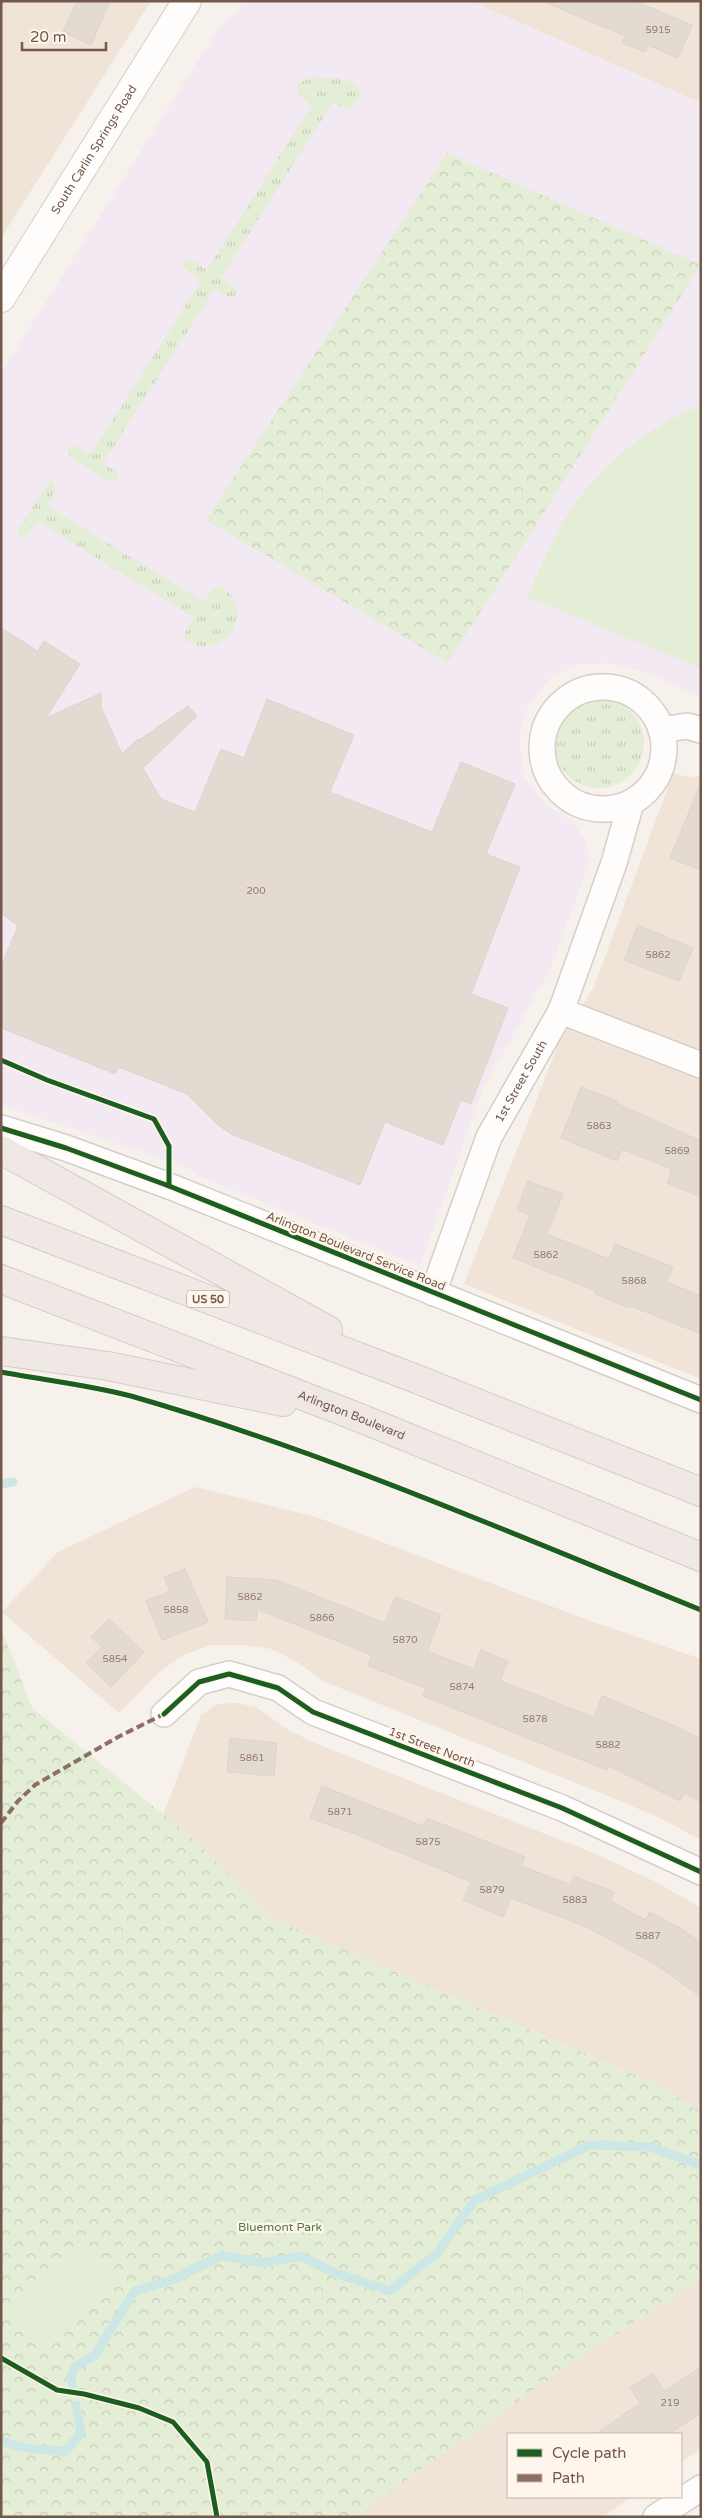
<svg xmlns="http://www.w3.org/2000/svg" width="702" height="2518" font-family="'Varela Round',sans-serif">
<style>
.residential{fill:#f0e3d8}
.education{fill:#f3e9f2}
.grass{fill:url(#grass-tufts)}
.park{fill:url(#park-crowns)}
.pitch{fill:#e4edd6}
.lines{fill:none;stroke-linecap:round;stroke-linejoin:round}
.stream{stroke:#cde6e6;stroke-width:9}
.building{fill:#e3dad2;stroke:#dfd4cd}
.street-casing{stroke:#d6cec9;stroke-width:28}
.secondary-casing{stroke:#d6cec8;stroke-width:30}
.highway-casing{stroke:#d5ccc6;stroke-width:30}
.street{stroke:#fefdfc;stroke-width:25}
.secondary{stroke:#fefdfc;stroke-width:28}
.highway{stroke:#f0e8e5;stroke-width:28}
.quiet{stroke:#8d6e63;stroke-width:4;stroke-dasharray:8 4;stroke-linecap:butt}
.cycleway-casing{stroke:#fef6ec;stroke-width:8}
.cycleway{stroke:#1b5e20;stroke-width:5}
.labels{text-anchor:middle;stroke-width:4.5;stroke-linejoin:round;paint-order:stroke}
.number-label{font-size:10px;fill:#927a6f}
.shield{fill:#fef6ec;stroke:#9d877b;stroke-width:1}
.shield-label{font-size:11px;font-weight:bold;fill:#74584b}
.street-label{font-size:12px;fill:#74584b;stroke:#fef6ec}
.park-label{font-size:12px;fill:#567943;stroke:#fef6ec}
</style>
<defs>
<pattern id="grass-tufts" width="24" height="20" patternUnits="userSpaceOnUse" patternTransform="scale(1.25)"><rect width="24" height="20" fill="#e4edd6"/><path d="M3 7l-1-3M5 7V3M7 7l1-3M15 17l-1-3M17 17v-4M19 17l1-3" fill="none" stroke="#c7cdb9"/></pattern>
<pattern id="park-crowns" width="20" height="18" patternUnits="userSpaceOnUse" patternTransform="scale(1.25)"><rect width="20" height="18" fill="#e4edd6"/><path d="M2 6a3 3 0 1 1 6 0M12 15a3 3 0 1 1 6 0" fill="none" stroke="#c7cdb9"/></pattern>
</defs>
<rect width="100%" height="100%" fill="#f7f1eb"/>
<g class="residential">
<polygon points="1,1 151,1 1,238"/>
<polygon points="470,1 701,1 701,103 521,23"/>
<polygon points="673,774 691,777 701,776 701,1379 464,1284 560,1040 593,989"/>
<polygon points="195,1487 316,1517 593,1622 701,1659 701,1840 662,1819 618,1800 323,1681 300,1664 272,1649 246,1645 211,1645 183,1655 158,1673 119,1713 2,1612 58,1552"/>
<polygon points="237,1703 256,1707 287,1729 312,1742 596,1854 658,1883 701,1908 701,2112 660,2086 271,1918 197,1842 163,1815 201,1715 217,1704"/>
<polygon points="701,2280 701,2449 681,2462 681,2434 508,2434 508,2497 631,2497 603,2517 354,2517 582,2356"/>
</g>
<polygon class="education" points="243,1 470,1 701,103 701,696 646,673 611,663 579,664 550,678 527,708 519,738 524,776 546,806 572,821 587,842 589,864 549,972 483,1088 420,1266 196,1175 185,1166 1,1105 1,373 218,29 238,11"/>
<g class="grass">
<path d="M312,77C323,78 363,77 360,95C359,100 353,107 348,111L333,102L221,278L235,287L237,292L233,297H229L215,289L103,463L119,474L117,479L110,482L69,456L67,447L76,446L91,454L201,281L185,269L183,265L187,260H191L207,270L312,105C304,99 294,96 298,84Z"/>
<path d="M49,482H54L56,490L47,506L204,602L213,588L219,585C261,609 224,666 185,639V633L194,618L37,521L27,537L20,538L17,531Z"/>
<circle cx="599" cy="743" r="45"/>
</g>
<g class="park">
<polygon points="447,153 701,265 448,663 206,520"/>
<polygon points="1,1628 32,1708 197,1842 271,1918 660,2086 701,2112 701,2280 582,2356 354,2517 1,2517"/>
</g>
<g class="pitch">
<path d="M701,405V668L527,597C541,568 553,535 572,508C604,462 649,427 701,405Z"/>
<polygon points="84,2245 117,2281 50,2348 14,2312"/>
</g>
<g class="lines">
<g class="stream">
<polyline points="1,1484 13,1482"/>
<polyline points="73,2386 71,2377 75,2367 94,2356 135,2291 175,2279 222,2255 262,2263 301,2256 338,2274 390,2291 437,2253 475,2200 590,2145 650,2147 701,2165"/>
<polyline points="1,2441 30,2449 65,2451 81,2433 76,2405"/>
</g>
</g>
<g class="building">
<polygon points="77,1 110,1 91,45 63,32"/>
<polygon points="542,1 634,1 692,25 678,58 648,45 645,52 622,43 625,36"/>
<polygon points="1,628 38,651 44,641 80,664 46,718 101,693 101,707 122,754 138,739 139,740 188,706 197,716 143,768 161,799 195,812 221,749 244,758 267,699 354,735 330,792 432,832 461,762 515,784 486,854 520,867 471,994 508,1008 471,1104 461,1100 443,1145 385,1122 360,1185 231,1134 218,1125 187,1094 119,1067 115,1074 1,1028 1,966 18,926 1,913"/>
<polygon points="700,785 701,785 701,870 670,858"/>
<polygon points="638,925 693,948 679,981 624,960"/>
<polygon points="581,1087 619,1102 618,1104 701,1141 701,1197 667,1183 672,1169 622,1149 617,1161 561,1138"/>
<polygon points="528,1181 563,1194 547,1234 609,1259 615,1244 673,1267 667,1282 701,1296 701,1334 631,1306 630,1308 595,1294 596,1291 513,1258 530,1215 517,1210"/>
<polygon points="185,1569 208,1622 162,1640 146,1601 170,1591 164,1577"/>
<polygon points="227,1577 276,1580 385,1623 395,1597 441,1615 427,1651 474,1669 481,1650 508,1661 500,1681 594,1717 602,1696 673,1725 701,1739 701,1802 684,1793 680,1801 609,1766 607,1770 423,1696 426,1688 368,1666 372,1655 257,1609 256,1621 225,1619"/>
<polygon points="109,1619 144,1652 111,1687 86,1663 102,1647 91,1637"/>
<polygon points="230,1738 277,1743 274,1776 227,1772"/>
<polygon points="322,1786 423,1826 427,1818 525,1857 521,1866 571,1885 574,1876 614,1892 611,1901 645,1920 650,1912 682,1929 701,1943 701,1997 658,1966 589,1928 511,1898 503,1917 463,1900 471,1882 358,1835 310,1818"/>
<polygon points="701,2367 701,2413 669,2434 596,2434 640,2403 630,2388 653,2373 665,2391"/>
</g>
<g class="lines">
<g class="street-casing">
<g id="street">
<circle cx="603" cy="748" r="61"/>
<polyline points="661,730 687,726 701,730"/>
<polyline points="561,1011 614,863 631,803"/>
<polyline points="1,1128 66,1148 169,1186 701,1400"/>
<path id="s1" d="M433,1293L489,1137L561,1011L701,1065"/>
<polyline points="164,1714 199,1682 229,1674 278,1688 313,1712 562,1808 701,1872"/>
<polyline points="656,2517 701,2488"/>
</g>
</g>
<g class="secondary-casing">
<g id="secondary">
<path id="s2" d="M1,298L187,1"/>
</g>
</g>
<g class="highway-casing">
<g id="highway">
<polyline points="1,1150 328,1330"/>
<polyline points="1,1220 414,1378 701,1492"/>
<path id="s3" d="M1,1279L360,1418L701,1557"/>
<polyline points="1,1351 108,1366 283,1402"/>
</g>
</g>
<use href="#street" class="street"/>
<use href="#secondary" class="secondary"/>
<use href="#highway" class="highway"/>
<polyline class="quiet" points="1,1823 18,1801 35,1785 118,1737 164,1714"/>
<g class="cycleway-casing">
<g id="cycleway">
<polyline points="1,1060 47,1080 154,1119 169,1146 169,1186"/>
<polyline points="1,1128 66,1148 169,1186 701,1400"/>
<path d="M1,1372C44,1380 89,1385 131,1396C326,1452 513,1534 701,1610"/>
<polyline points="164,1714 199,1682 229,1674 278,1688 313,1712 562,1808 701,1872"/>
<polyline points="1,2358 57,2390 84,2394 139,2408 173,2422 207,2462 217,2517"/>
</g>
</g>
<use href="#cycleway" class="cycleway"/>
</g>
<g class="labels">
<g class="number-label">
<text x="658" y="33">5915</text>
<text x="256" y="894">200</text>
<text x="658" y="958">5862</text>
<text x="599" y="1129">5863</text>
<text x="677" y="1154">5869</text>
<text x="546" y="1258">5862</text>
<text x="634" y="1284">5868</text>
<text x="250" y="1600">5862</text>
<text x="176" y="1613">5858</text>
<text x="322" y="1621">5866</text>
<text x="405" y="1643">5870</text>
<text x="115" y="1662">5854</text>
<text x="462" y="1690">5874</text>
<text x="535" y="1722">5878</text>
<text x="608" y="1748">5882</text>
<text x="252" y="1761">5861</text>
<text x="340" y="1815">5871</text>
<text x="428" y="1845">5875</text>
<text x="492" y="1893">5879</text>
<text x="575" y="1903">5883</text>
<text x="648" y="1939">5887</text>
<text x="670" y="2406">219</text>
</g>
<rect class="shield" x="187" y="1290.5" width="42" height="17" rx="4"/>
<g class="shield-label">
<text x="208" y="1303">US 50</text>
</g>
<g class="street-label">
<text dy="4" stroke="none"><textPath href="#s2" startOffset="175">South Carlin Springs Road</textPath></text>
<text dy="4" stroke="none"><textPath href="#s1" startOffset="230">1st Street South</textPath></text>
<text transform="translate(356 1251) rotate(22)" y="4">Arlington Boulevard Service Road</text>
<text dy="4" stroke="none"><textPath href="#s3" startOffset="376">Arlington Boulevard</textPath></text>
<text transform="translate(432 1747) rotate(21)" y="4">1st Street North</text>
</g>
<g class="park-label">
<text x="280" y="2231">Bluemont Park</text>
</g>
</g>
<rect width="702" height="2518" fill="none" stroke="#74584b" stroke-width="5"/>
<rect x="507" y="2433" width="175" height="65" fill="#fef6ec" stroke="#c7b7ac"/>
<rect x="517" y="2449" width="25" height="8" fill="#1b5e20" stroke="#c7b7ac"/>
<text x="552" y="2458" font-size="15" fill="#74584b">Cycle path</text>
<rect x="517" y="2474" width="25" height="8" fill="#8d6e63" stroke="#c7b7ac"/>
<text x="552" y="2483" font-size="15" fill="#74584b">Path</text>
<path d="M22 42v8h84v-8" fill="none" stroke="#74584b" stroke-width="2.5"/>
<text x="30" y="42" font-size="15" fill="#74584b" stroke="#fef6ec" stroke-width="4" paint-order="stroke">20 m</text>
</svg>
